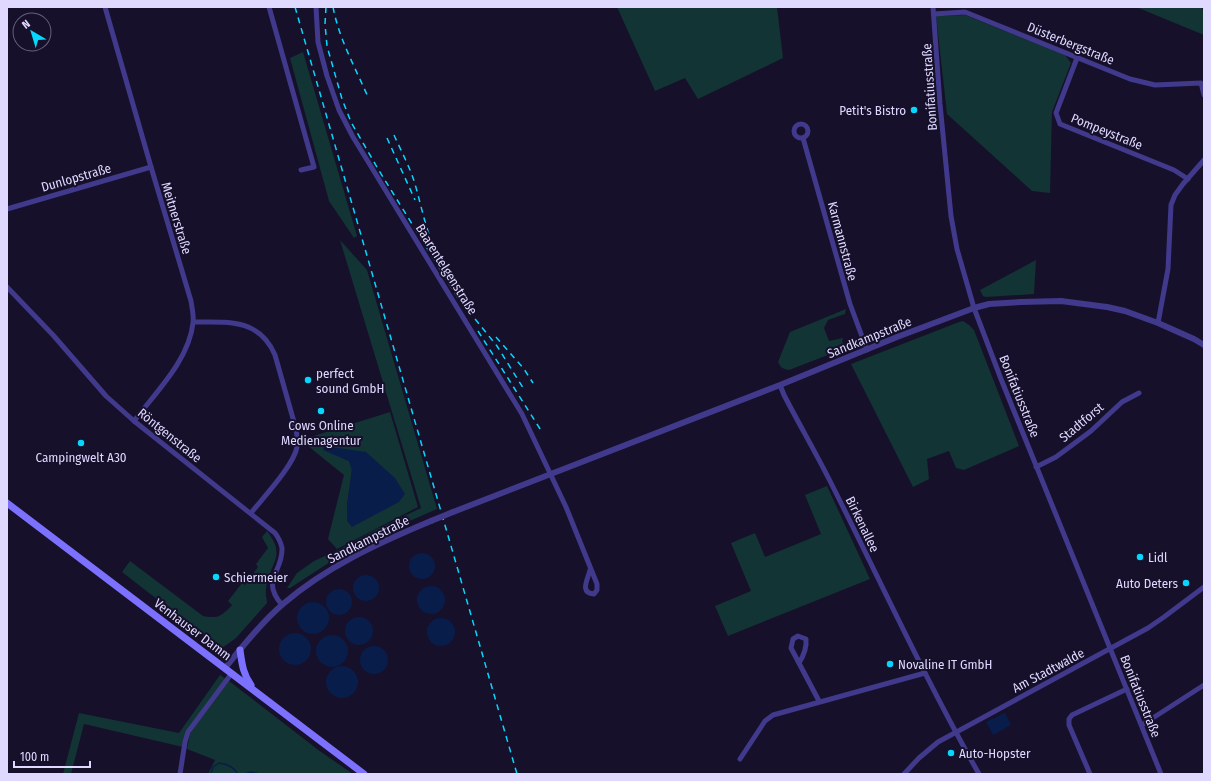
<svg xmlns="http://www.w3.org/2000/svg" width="1211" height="781" font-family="'Fira Sans Condensed',sans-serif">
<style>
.green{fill:#123434;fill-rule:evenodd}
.water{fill:#091d4a}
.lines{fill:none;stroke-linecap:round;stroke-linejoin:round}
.stream{stroke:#091d4a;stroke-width:1.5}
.minor{stroke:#41398b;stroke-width:5}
.tertiary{stroke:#41398b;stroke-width:6}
.secondary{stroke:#7c70ff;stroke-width:7}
.rail{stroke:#05d7ff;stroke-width:1.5;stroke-dasharray:6 5;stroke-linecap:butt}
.tertiary-bridge{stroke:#41398b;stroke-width:6}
.poi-dot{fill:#05d7ff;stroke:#16102a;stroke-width:1.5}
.labels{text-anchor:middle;stroke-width:4;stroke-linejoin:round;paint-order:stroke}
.street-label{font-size:13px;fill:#dfd9ff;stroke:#16102a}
.poi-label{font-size:13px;fill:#dfd9ff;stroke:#16102a;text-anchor:start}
</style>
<rect width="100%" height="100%" fill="#16102a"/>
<g class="green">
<polygon points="617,7 777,7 783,58 698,99 685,78 655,91"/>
<polygon points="1136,7 1201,7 1204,12 1204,35"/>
<polygon points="965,15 1065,55 1071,63 1052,112 1050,193 1032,191 947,114 936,16"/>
<polygon points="303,52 357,236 354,238 329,201 290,58"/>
<polygon points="340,240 367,270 437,509 380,534 327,564 290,588 287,588 297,573 314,561 338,550 379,528 421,508"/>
<polygon points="1036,260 1034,294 986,297 983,296 980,290"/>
<path d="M846,309L845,314L828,320L824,328L829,341L843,338L842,341L846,348L789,370C783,369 781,368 778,362L790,332Z"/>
<polygon points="963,321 969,325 974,330 1019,446 964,470 956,468 949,451 927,459 929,479 913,487 851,364 959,322"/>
<path d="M390,412L418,507L337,549L328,539L344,475L308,446L303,445L304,439ZM338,456L395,478L347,506L352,469L349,461Z"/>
<polygon points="827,486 870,579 728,636 715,606 751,591 731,543 755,533 765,557 821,534 805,495"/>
<path d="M267,531C288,558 268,563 266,590C265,594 267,598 267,603L236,638L222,648L216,646L198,631L122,572L130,561L203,616C218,619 222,616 232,605L228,601L242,583L245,585L258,567L256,564L268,548L262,537Z"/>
<polygon points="220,675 226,679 189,729 183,747 84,724 71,774 63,774 79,713 179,733"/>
<polygon points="229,681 321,752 353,774 208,774 215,760 187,749 190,734 195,726"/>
</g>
<g class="water">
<polygon points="324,446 366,452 395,478 405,494 399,502 352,527 347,521 347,506 352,470 349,461 323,450"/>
<circle cx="422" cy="566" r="13"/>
<circle cx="366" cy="588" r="13"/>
<circle cx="431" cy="600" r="14"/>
<circle cx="339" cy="602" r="13"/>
<circle cx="313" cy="618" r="16"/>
<circle cx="359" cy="631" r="14"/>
<circle cx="441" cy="632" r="14"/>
<circle cx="295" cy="649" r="16"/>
<circle cx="332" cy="651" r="16"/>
<circle cx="374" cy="660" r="14"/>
<circle cx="342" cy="682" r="16"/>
<polygon points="1005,713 1011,725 993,735 986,722"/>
</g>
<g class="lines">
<g class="stream">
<path d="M211,774L213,767L219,763C227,764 234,767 238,774"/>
<polyline points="245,774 251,772 260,774"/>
</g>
<g class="minor">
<path d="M105,7L151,167L191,301C192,308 194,316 193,323C189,360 156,392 134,421"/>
<polyline points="269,7 314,167 301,170"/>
<path d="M316,7L318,42L327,76L339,110L353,137L522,414L566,507L597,584V590L594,594C579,593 588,579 590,570"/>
<polyline points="933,7 940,104 951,216 957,249 974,308 1001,379 1161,774"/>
<polyline points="934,14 965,12 1130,79 1155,85 1201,83 1204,95"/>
<polyline points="1077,58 1056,113 1060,124 1174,170 1188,179"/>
<circle cx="801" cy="131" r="7"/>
<polyline points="803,138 850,304 867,350"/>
<polyline points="7,209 151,167"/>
<path d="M7,287L53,335L106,396L134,421L275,533C278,537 281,543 282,548C283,573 260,579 282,605"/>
<path d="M194,322C227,322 259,318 275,355L296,429C297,435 298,441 297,447C294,465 263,498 251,513"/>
<polyline points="1158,323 1168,269 1171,205 1175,195 1183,184 1204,160"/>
<path d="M780,385L784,395C799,424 816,453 831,483C880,580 925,679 979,774"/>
<polyline points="1036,467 1056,457 1091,431 1122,402 1139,393"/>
<path d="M799,663C804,655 807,648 806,639L798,636L793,639L791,648L819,701"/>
<polyline points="1142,725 1204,685"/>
<polyline points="740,759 765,721 773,715 925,673"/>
<polyline points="180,774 185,742 188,732 232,673"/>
<polyline points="904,774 919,758 938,742 1148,628 1164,617 1204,587"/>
<polyline points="1090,774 1069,725 1069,719 1072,715 1127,689"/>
</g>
<g class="tertiary">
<polyline points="453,512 780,385 897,337 974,308 989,304 1021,302 1061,301 1107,307 1125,311 1158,323 1194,339 1204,345"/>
<path d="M225,668C242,647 262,622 283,604C326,567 378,543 431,521"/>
</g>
<g class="secondary">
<polyline points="7,503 364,774"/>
<path d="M240,650C242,664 243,674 251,685"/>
</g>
<g class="rail">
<polyline points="295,7 517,774"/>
<polyline points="326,7 325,24 327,46 342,99 351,122 378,169 458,298 497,346 525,391"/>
<path d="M333,7C339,39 355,67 368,97"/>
<path d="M394,135C401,151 410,167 415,184C422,208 426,233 438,255"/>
<polyline points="387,138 415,200"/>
<polyline points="478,331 542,432"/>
<polyline points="496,337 524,369 533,383"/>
</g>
<polyline class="tertiary-bridge" points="431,521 453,512"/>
</g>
<g class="poi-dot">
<circle cx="914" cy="110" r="4"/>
<circle cx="308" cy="380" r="4"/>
<circle cx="321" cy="411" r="4"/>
<circle cx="81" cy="443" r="4"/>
<circle cx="1140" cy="557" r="4"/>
<circle cx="216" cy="577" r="4"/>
<circle cx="1186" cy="583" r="4"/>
<circle cx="890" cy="664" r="4"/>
<circle cx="951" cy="753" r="4"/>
</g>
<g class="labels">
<g class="street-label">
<text transform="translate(1071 43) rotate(22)" y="5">Düsterbergstraße</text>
<text transform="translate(929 87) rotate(-94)" y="5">Bonifatiusstraße</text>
<text transform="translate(1107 131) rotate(22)" y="5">Pompeystraße</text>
<text transform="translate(76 177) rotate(-16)" y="5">Dunlopstraße</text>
<text transform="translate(177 218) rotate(73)" y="5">Meitnerstraße</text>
<text transform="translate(843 241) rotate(75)" y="5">Karmannstraße</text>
<text transform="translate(447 269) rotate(58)" y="5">Baarentelgenstraße</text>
<text transform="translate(869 337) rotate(-22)" y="5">Sandkampstraße</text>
<text transform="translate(1020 396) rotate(68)" y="5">Bonifatiusstraße</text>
<text transform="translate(1081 422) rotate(-40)" y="5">Stadtforst</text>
<text transform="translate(170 435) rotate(39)" y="5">Röntgenstraße</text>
<text transform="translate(863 524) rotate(64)" y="5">Birkenallee</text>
<text transform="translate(368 539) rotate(-27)" y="5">Sandkampstraße</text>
<text transform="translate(193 629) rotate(37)" y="5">Venhauser Damm</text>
<text transform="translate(1048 670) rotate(-28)" y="5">Am Stadtwalde</text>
<text transform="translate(1141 696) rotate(68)" y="5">Bonifatiusstraße</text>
</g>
<g class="poi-label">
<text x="906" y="115" text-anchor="end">Petit's Bistro</text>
<text x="316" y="378">perfect<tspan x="316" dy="15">sound GmbH</tspan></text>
<text x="321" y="430" text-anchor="middle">Cows Online<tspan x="321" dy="15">Medienagentur</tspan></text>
<text x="81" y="462" text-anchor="middle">Campingwelt A30</text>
<text x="1148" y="562">Lidl</text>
<text x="224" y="582">Schiermeier</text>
<text x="1178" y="588" text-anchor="end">Auto Deters</text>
<text x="898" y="669">Novaline IT GmbH</text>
<text x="959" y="758">Auto-Hopster</text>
</g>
</g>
<rect width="1211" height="781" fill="none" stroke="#dfd9ff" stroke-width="16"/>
<g transform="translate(32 32) rotate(322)"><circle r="19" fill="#16102a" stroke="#66607f"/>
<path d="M0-3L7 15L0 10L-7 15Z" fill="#05d7ff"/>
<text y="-6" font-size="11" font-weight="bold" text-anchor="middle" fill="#dfd9ff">N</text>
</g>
<path d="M14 761v6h76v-6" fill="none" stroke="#dfd9ff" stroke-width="2"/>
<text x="20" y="761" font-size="12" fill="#dfd9ff" stroke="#16102a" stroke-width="3" paint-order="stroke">100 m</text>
</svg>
